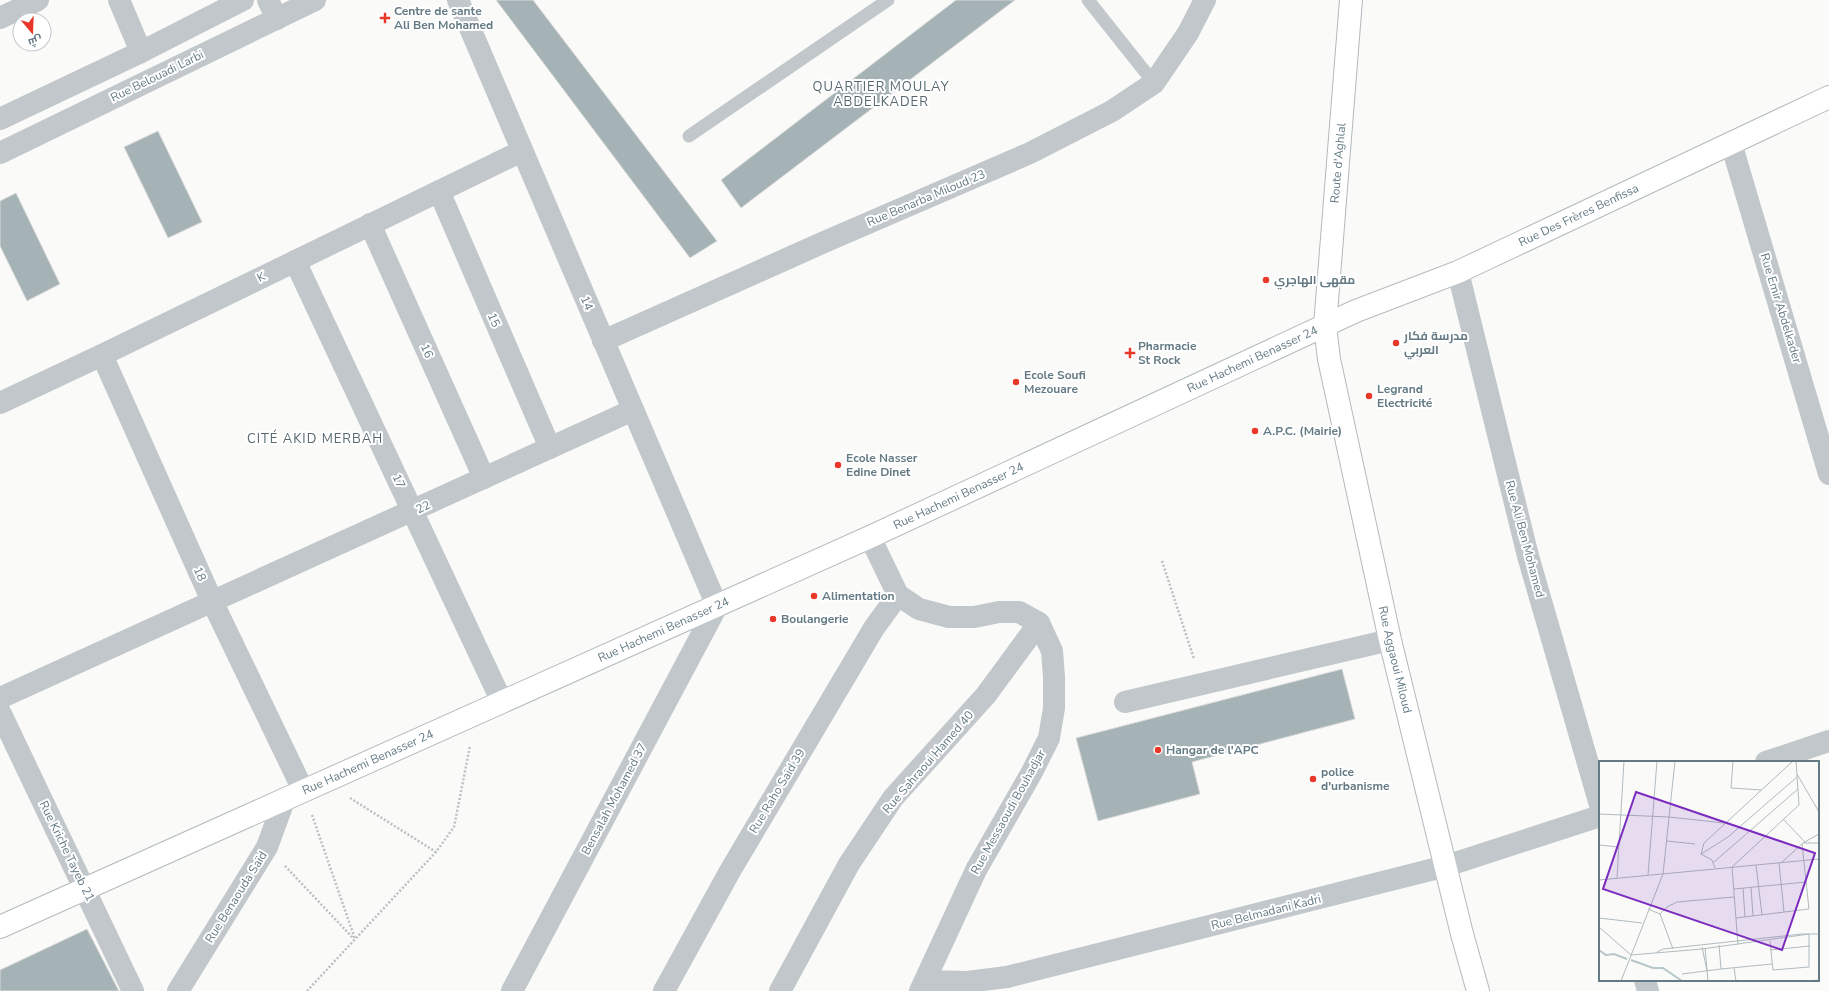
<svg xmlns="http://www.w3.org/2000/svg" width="1829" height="991" font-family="'Nunito Sans',Cairo,sans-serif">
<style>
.building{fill:#a5b2b6;stroke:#dcdcda}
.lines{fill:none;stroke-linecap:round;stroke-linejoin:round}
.secondary-casing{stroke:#b3bcbf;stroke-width:24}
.primary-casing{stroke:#b2babd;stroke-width:24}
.path{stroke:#bbc0c2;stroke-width:2.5;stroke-dasharray:2 2;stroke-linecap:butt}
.lane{stroke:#c1c7ca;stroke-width:13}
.street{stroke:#c1c7ca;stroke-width:22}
.secondary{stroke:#fff;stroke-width:22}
.primary{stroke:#fff;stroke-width:22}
.poi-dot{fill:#e93729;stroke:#fff;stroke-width:1.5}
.labels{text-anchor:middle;stroke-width:4;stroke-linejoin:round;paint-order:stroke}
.poi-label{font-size:12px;font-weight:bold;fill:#647a84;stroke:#fff;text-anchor:start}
.street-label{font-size:12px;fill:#647a84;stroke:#fff}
.neighbourhood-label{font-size:13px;letter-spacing:1px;fill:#56686e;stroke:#fff}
.inset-river{fill:none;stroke:#b7c7c9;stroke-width:2}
.inset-road{fill:none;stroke:#b0bbc0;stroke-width:1}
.view{fill:#7b2cbf;fill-opacity:0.15;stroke:#7b2cbf;stroke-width:2}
.inset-edge{fill:none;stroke:#647a84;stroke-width:2}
</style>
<rect width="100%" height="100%" fill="#fafaf8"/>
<g class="building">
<polygon points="496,0 533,0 717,241 690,258"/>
<polygon points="956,0 1015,0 741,208 721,180"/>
<polygon points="158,131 202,222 168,238 124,147"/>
<polygon points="16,193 60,284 27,301 0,246 0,201"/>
<polygon points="1342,669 1355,719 1192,762 1200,794 1098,821 1076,738"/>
<polygon points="87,929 119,991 0,991 0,970"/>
</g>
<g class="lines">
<g class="secondary-casing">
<g id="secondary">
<path id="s1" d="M0,927L870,537L1356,311L1458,272L1829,97"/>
</g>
</g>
<g class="primary-casing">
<g id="primary">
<path id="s2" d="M1351,0L1325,326L1329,359L1390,640L1462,934L1478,991"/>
</g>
</g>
<g class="path">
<polyline points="1162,561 1194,659"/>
<polyline points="350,798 436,852"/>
<polyline points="312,815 355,939"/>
<polyline points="285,866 353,938"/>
<polyline points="307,991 436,852 454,827 470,746"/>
</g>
<g class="lane">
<polyline points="1088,0 1154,83"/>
<polyline points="689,136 888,0"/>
</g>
<g class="street">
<polyline points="119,0 141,52"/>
<polyline points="268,0 277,19"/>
<polyline points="458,0 717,606 512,991"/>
<polyline points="0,18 38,0"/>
<polyline points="0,119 141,52 243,0"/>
<polyline points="1731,143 1829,474"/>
<polyline points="0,153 315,0"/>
<polyline points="439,191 550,448"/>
<polyline points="370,224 484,478"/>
<polyline points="295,261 502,702"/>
<polyline points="1458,272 1528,556 1600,805"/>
<polyline points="603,341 822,243 1030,153 1112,111 1154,83 1188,33 1205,0"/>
<polyline points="102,355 212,601 303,790"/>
<polyline points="0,403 102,355 522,151"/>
<polyline points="870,537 898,595 919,609 949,617 974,617 999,612 1019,612 1039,623 1052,651 1054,677 1054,708 1049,738 1032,772 976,870 920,991"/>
<polyline points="0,698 633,410"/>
<polyline points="1125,702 1390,640"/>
<polyline points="0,712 133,991"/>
<polyline points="1766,762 1829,741"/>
<polyline points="1645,980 1648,991"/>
<polyline points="926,981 967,982 1007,977 1446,866 1600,816"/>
<polyline points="178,991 267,847 285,798"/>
<polyline points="664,991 730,871 874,628 898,595"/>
<polyline points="780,991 849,864 893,798 986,695 1039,623"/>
</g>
<use href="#secondary" class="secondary"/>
<use href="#primary" class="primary"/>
</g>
<g class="poi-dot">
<path d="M383 12h4v4h4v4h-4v4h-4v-4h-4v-4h4z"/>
<circle cx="1266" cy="280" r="4"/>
<circle cx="1396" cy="343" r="4"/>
<path d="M1128 347h4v4h4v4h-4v4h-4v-4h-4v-4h4z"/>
<circle cx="1016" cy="382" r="4"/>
<circle cx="1369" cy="396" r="4"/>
<circle cx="1255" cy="431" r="4"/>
<circle cx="838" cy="465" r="4"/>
<circle cx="814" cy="596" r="4"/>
<circle cx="773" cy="619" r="4"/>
<circle cx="1158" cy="750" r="4"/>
<circle cx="1313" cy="779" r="4"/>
</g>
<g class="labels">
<g class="poi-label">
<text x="394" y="15">Centre de sante<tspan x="394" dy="14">Ali Ben Mohamed</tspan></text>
<text x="1274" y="284">مقهى الهاجري</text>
<text x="1404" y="340">مدرسة فكار<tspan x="1404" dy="14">العربي</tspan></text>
<text x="1138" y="350">Pharmacie<tspan x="1138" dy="14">St Rock</tspan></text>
<text x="1024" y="379">Ecole Soufi<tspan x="1024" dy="14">Mezouare</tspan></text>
<text x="1377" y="393">Legrand<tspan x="1377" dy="14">Electricité</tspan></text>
<text x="1263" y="435">A.P.C. (Mairie)</text>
<text x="846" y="462">Ecole Nasser<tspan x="846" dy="14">Edine Dinet</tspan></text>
<text x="822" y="600">Alimentation</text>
<text x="781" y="623">Boulangerie</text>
<text x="1166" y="754">Hangar de l'APC</text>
<text x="1321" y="776">police<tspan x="1321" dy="14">d'urbanisme</tspan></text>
</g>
<g class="street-label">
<text transform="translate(157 76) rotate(-26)" y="4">Rue Belouadi Larbi</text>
<text transform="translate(1338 163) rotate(-85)" y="4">Route d'Aghlal</text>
<text transform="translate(926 198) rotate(-23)" y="4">Rue Benarba Miloud 23</text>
<text dy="4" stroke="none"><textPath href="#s1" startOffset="1732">Rue Des Frères Benfissa</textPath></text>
<text transform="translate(261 277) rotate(-26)" y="4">K</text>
<text transform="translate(587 303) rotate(67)" y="4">14</text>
<text transform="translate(1781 308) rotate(73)" y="4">Rue Emir Abdelkader</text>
<text transform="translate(494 320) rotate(67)" y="4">15</text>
<text transform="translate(427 351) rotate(66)" y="4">16</text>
<text dy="4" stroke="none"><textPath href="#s1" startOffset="1375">Rue Hachemi Benasser 24</textPath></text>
<text transform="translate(399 481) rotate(65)" y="4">17</text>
<text dy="4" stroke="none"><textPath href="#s1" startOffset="1051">Rue Hachemi Benasser 24</textPath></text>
<text transform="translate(423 507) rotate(-25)" y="4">22</text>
<text transform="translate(1525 539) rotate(75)" y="4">Rue Ali Ben Mohamed</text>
<text transform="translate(200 574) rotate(66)" y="4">18</text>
<text dy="4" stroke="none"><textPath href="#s1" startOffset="727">Rue Hachemi Benasser 24</textPath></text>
<text dy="4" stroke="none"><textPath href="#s2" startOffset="668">Rue Aggaoui Miloud</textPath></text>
<text dy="4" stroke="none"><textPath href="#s1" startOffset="403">Rue Hachemi Benasser 24</textPath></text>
<text transform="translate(928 762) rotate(-49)" y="4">Rue Sahraoui Hamed 40</text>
<text transform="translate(777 791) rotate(-59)" y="4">Rue Raho Saïd 39</text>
<text transform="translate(614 799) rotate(-62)" y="4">Bensalah Mohamed 37</text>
<text transform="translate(1008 812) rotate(-61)" y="4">Rue Messaoudi Bouhadjar</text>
<text transform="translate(67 851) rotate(64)" y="4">Rue Kriche Tayeb 21</text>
<text transform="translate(236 897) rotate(-58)" y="4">Rue Benaouda Saïd</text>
<text transform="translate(1266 912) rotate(-14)" y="4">Rue Belmadani Kadri</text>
</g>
<g class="neighbourhood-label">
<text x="881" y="91">QUARTIER MOULAY<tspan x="881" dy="15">ABDELKADER</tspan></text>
<text x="315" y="443">CITÉ AKID MERBAH</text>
</g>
</g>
<g transform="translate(1599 761)">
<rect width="220" height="220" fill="#fafaf8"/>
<path class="inset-river" d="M0,189L7,194L15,193L28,198M32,199L54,207H64L83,220"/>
<path class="inset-road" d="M134,0L132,27L162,29M198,13L220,51M0,53L70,56L125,62M184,58L206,81M68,80L96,83M205,82H220M0,84L19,86M102,93L105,82L194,0M102,93L129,76L198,16M102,93L113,99L116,107M115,101L199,28M180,102L185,151M182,102L204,82L220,73M157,104L163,154M49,114L58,0M18,117L25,0M0,119L220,98M152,126L154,155M144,127L146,156M135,128L207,121M49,148L61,153L74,188M61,153L68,146L78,141L135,136M0,157L43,162M137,157L210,148L203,83M0,166L32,194L103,188L210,173M171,180L174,209L210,206V173M139,184L133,106L200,44L197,0M103,186L108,210M106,187L109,220M171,189L211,185M58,191L64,188L203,173H220M135,207L137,220M122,208L173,203M83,213L122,208L120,184M22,220L64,113L76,0M207,220L220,219"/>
<path class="view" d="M37,31L216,92L183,189L4,128Z"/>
<rect width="220" height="220" class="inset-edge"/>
</g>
<g transform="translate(32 32) rotate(161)"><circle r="19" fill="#ffffff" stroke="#c1cace"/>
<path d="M0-3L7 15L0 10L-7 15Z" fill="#e93729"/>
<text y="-6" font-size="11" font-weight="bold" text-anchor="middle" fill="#647a84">ش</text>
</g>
</svg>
